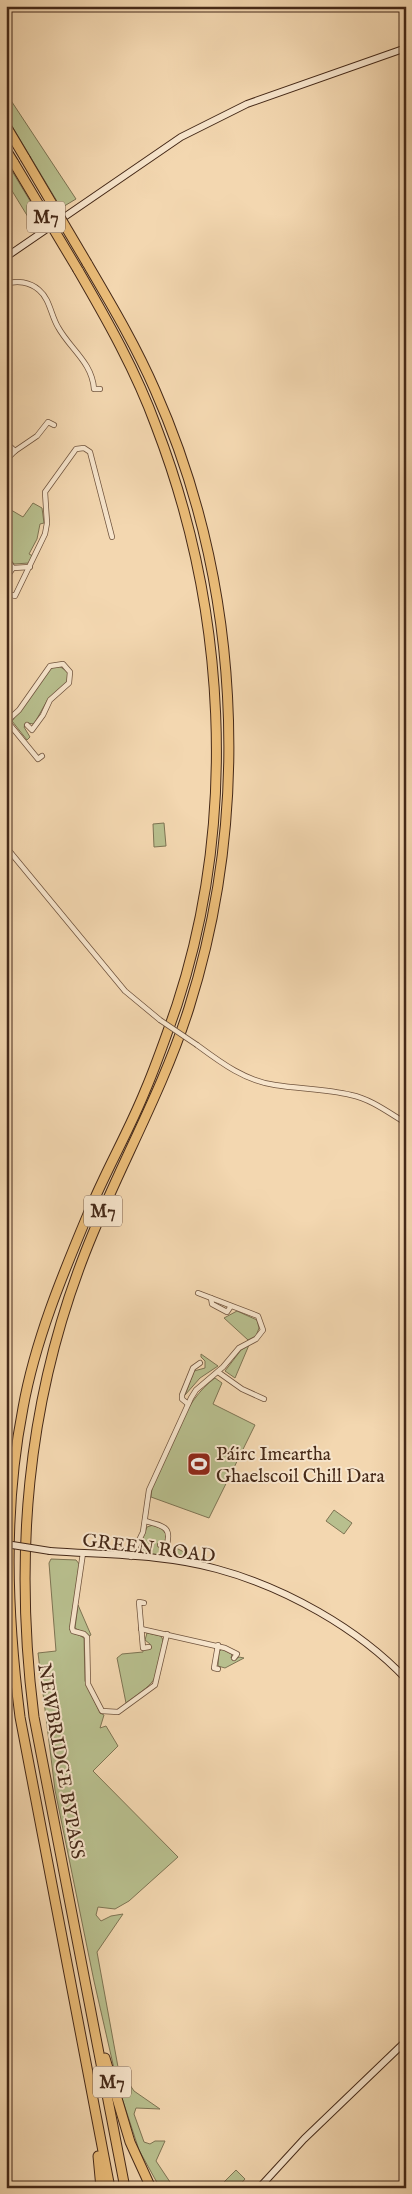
<svg xmlns="http://www.w3.org/2000/svg" width="412" height="2194" font-family="'IM FELL English',serif">
<style>
.green{fill:#b8bf8e;stroke:#7e7453}
.lines{fill:none;stroke-linecap:round;stroke-linejoin:round}
.street-casing{stroke:#70543e;stroke-width:6}
.secondary-casing{stroke:#452918;stroke-width:8}
.highway-casing{stroke:#452918;stroke-width:11}
.street{stroke:#f7e5cc;stroke-width:4.5}
.secondary{stroke:#f7e5cc;stroke-width:6}
.highway{stroke:#eabc78;stroke-width:9}
.street-bridge-casing{stroke:#70543e;stroke-width:6;stroke-linecap:butt}
.secondary-bridge-casing{stroke:#452918;stroke-width:8;stroke-linecap:butt}
.highway-bridge-casing{stroke:#452918;stroke-width:11;stroke-linecap:butt}
.street-bridge{stroke:#f7e5cc;stroke-width:4.5}
.secondary-bridge{stroke:#f7e5cc;stroke-width:6}
.highway-bridge{stroke:#eabc78;stroke-width:9}
.labels{text-anchor:middle;stroke-width:4;stroke-linejoin:round;paint-order:stroke}
.shield{fill:#f7e5cc;stroke:#7a614e;stroke-width:1}
.shield-label{font-size:18px;font-weight:bold;fill:#452918}
.poi-label{font-size:19px;fill:#452918;stroke:#f7e5cc;text-anchor:start}
.street-label{font-size:19px;fill:#452918;stroke:#f7e5cc}
</style>
<rect width="100%" height="100%" fill="#f3d7b0"/>
<filter id="stains"><feTurbulence type="fractalNoise" baseFrequency=".004" numOctaves="4"/><feColorMatrix values="0 0 0 0 .2 0 0 0 0 .09 0 0 0 0 .02 0 0 0 .5 -.17"/></filter>
<radialGradient id="worn" r=".72"><stop offset=".6" stop-color="#630" stop-opacity="0"/><stop offset="1" stop-color="#630" stop-opacity=".3"/></radialGradient>
<g class="green">
<polygon points="6,93 76,199 61,208 6,116"/>
<polygon points="6,161 44,224 36,230 6,181"/>
<polygon points="33,503 42,508 44,523 40,524 37,539 29,554 33,556 29,563 14,564 6,554 6,529 10,525 6,521 6,507 23,517"/>
<polygon points="59,666 68,672 68,681 48,699 34,724 27,723 24,727 30,737 27,740 12,721 51,668"/>
<polygon points="164,823 166,846 154,847 153,824"/>
<polygon points="237,1311 257,1320 259,1328 256,1336 248,1340 224,1318"/>
<polygon points="249,1345 235,1378 225,1371 241,1350"/>
<polygon points="201,1354 218,1366 200,1378 185,1395 194,1371 205,1368 205,1361 201,1357"/>
<path d="M215,1378L222,1383L213,1404L255,1425L209,1518L151,1497L152,1488C169,1451 182,1402 215,1378Z"/>
<polygon points="334,1510 352,1523 344,1534 326,1521"/>
<polygon points="153,1525 162,1529 166,1534 165,1543 161,1542 159,1547 173,1553 176,1548 190,1555 189,1559 141,1554 139,1547 147,1527"/>
<polygon points="51,1559 76,1560 80,1565 70,1630 84,1638 85,1681 100,1713 104,1715 100,1728 106,1726 118,1746 93,1771 178,1857 129,1901 115,1909 98,1907 96,1915 101,1921 111,1916 123,1914 97,1952 118,2067 134,2091 160,2109 136,2108 134,2114 144,2142 150,2144 155,2141 165,2141 156,2161 174,2188 160,2188 139,2150 118,2086 94,1981 55,1790 38,1653 56,1651 49,1563"/>
<polygon points="78,1605 91,1635 89,1636 75,1628"/>
<path d="M147,1633L161,1636L163,1640C156,1681 161,1678 126,1703L117,1658L122,1654L143,1652V1649H150V1644L145,1640Z"/>
<polygon points="222,1649 232,1654 231,1658 235,1660 239,1657 244,1658 225,1668 218,1666 219,1652"/>
<polygon points="236,2170 245,2179 237,2188 218,2188"/>
</g>
<g class="lines">
<g class="street-casing">
<g id="street">
<path d="M6,284C17,280 30,282 39,290C50,299 51,316 58,327C70,349 92,362 94,389H100"/>
<polyline points="6,443 15,451"/>
<polyline points="6,460 15,451 37,436 48,422 54,425"/>
<polyline points="6,526 8,527"/>
<polyline points="6,558 13,568 6,578"/>
<polyline points="13,568 30,567"/>
<polyline points="9,594 15,596 45,534 47,523 45,492 76,449 84,448 90,452 112,537"/>
<polyline points="6,720 38,759 42,756"/>
<polyline points="7,721 19,710 50,666 63,664 70,672 69,683 50,700 43,715 32,730 27,725"/>
<polyline points="6,847 125,991 160,1020"/>
<path d="M197,1045C220,1062 245,1081 275,1085C300,1089 326,1089 351,1095C371,1099 389,1113 406,1123"/>
<polyline points="211,1298 212,1304 227,1312 231,1306"/>
<polyline points="218,1372 242,1389 264,1399"/>
<polyline points="188,1404 182,1399 182,1395 193,1368 200,1363"/>
<path d="M145,1521C163,1526 173,1526 166,1548"/>
<polyline points="160,1545 172,1550"/>
<polyline points="83,1553 72,1628 73,1631 84,1634 87,1637 88,1684 102,1711 118,1712 155,1685 167,1634"/>
<polyline points="131,1557 143,1532 149,1490 191,1398 196,1390 223,1367 239,1348 256,1339 263,1330 258,1316 198,1293"/>
<polyline points="144,1603 139,1602 143,1648 149,1647"/>
<polyline points="141,1629 225,1648 237,1654 234,1658"/>
<polyline points="218,1669 214,1668 218,1645"/>
</g>
</g>
<g class="secondary-casing">
<g id="secondary">
<polyline points="6,257 181,137 247,104 406,48"/>
<path d="M50,1551C105,1555 164,1554 217,1569C284,1587 358,1628 406,1679"/>
<polyline points="259,2188 304,2139 406,2041"/>
</g>
</g>
<g class="highway-casing">
<g id="highway">
<polyline points="6,126 25,158"/>
<polyline points="6,150 14,163"/>
<path d="M87,263C111,304 136,346 155,390C240,582 252,808 189,1008C162,1093 117,1170 85,1253C26,1404 14,1558 34,1717L125,2188"/>
<path d="M78,270C107,320 136,371 156,426C226,608 238,818 177,1005C167,1034 157,1063 145,1091C128,1133 105,1172 88,1214C62,1276 35,1341 23,1408C3,1510 7,1614 20,1717L110,2188"/>
<polyline points="105,2058 130,2142 151,2188"/>
<polyline points="98,2156 101,2188"/>
</g>
</g>
<use href="#street" class="street"/>
<use href="#secondary" class="secondary"/>
<use href="#highway" class="highway"/>
<g class="street-bridge-casing">
<polyline id="street-bridge" points="160,1020 197,1045"/>
</g>
<g class="secondary-bridge-casing">
<polyline id="secondary-bridge" points="6,1544 50,1551"/>
</g>
<g class="highway-bridge-casing">
<g id="highway-bridge">
<polyline points="25,158 87,263"/>
<polyline points="14,163 78,270"/>
</g>
</g>
<use href="#street-bridge" class="street-bridge"/>
<use href="#secondary-bridge" class="secondary-bridge"/>
<use href="#highway-bridge" class="highway-bridge"/>
</g>
<defs>
<g id="stadium-square" transform="scale(1.25)"><rect x="-9" y="-9" width="18" height="18" rx="4" fill="#8f2418" stroke="#f7e5cc"/><path d="M0-5a6.5 5 0 1 0 0 10a6.5 5 0 1 0 0-10ZM-3.5-1.8h7v3.6h-7Z" fill="#fff"/></g>
</defs>
<g fill-rule="evenodd">
<use href="#stadium-square" x="199" y="1464"/>
</g>
<g class="labels">
<g class="shield">
<rect x="27" y="201.5" width="38" height="31" rx="4"/>
<rect x="84" y="1195.5" width="38" height="31" rx="4"/>
<rect x="93" y="2066.5" width="38" height="31" rx="4"/>
</g>
<g class="shield-label">
<text x="46" y="223">M7</text>
<text x="103" y="1217">M7</text>
<text x="112" y="2088">M7</text>
</g>
<g class="poi-label">
<text x="216" y="1460">Páirc Imeartha<tspan x="216" dy="22">Ghaelscoil Chill Dara</tspan></text>
</g>
<g class="street-label">
<text transform="translate(149 1547) rotate(7)" y="7">GREEN ROAD</text>
<text transform="translate(62 1761) rotate(80)" y="7">NEWBRIDGE BYPASS</text>
</g>
</g>
<rect width="412" height="2194" fill="none" stroke="#f3d7b0" stroke-width="25"/>
<rect x="8" y="8" width="397" height="2179" fill="none" stroke="#452918" stroke-width="2.5"/>
<rect x="12" y="12" width="387" height="2169" fill="none" stroke="#452918"/>
<rect width="100%" height="100%" filter="url(#stains)"/>
<rect width="100%" height="100%" fill="url(#worn)"/>
</svg>
